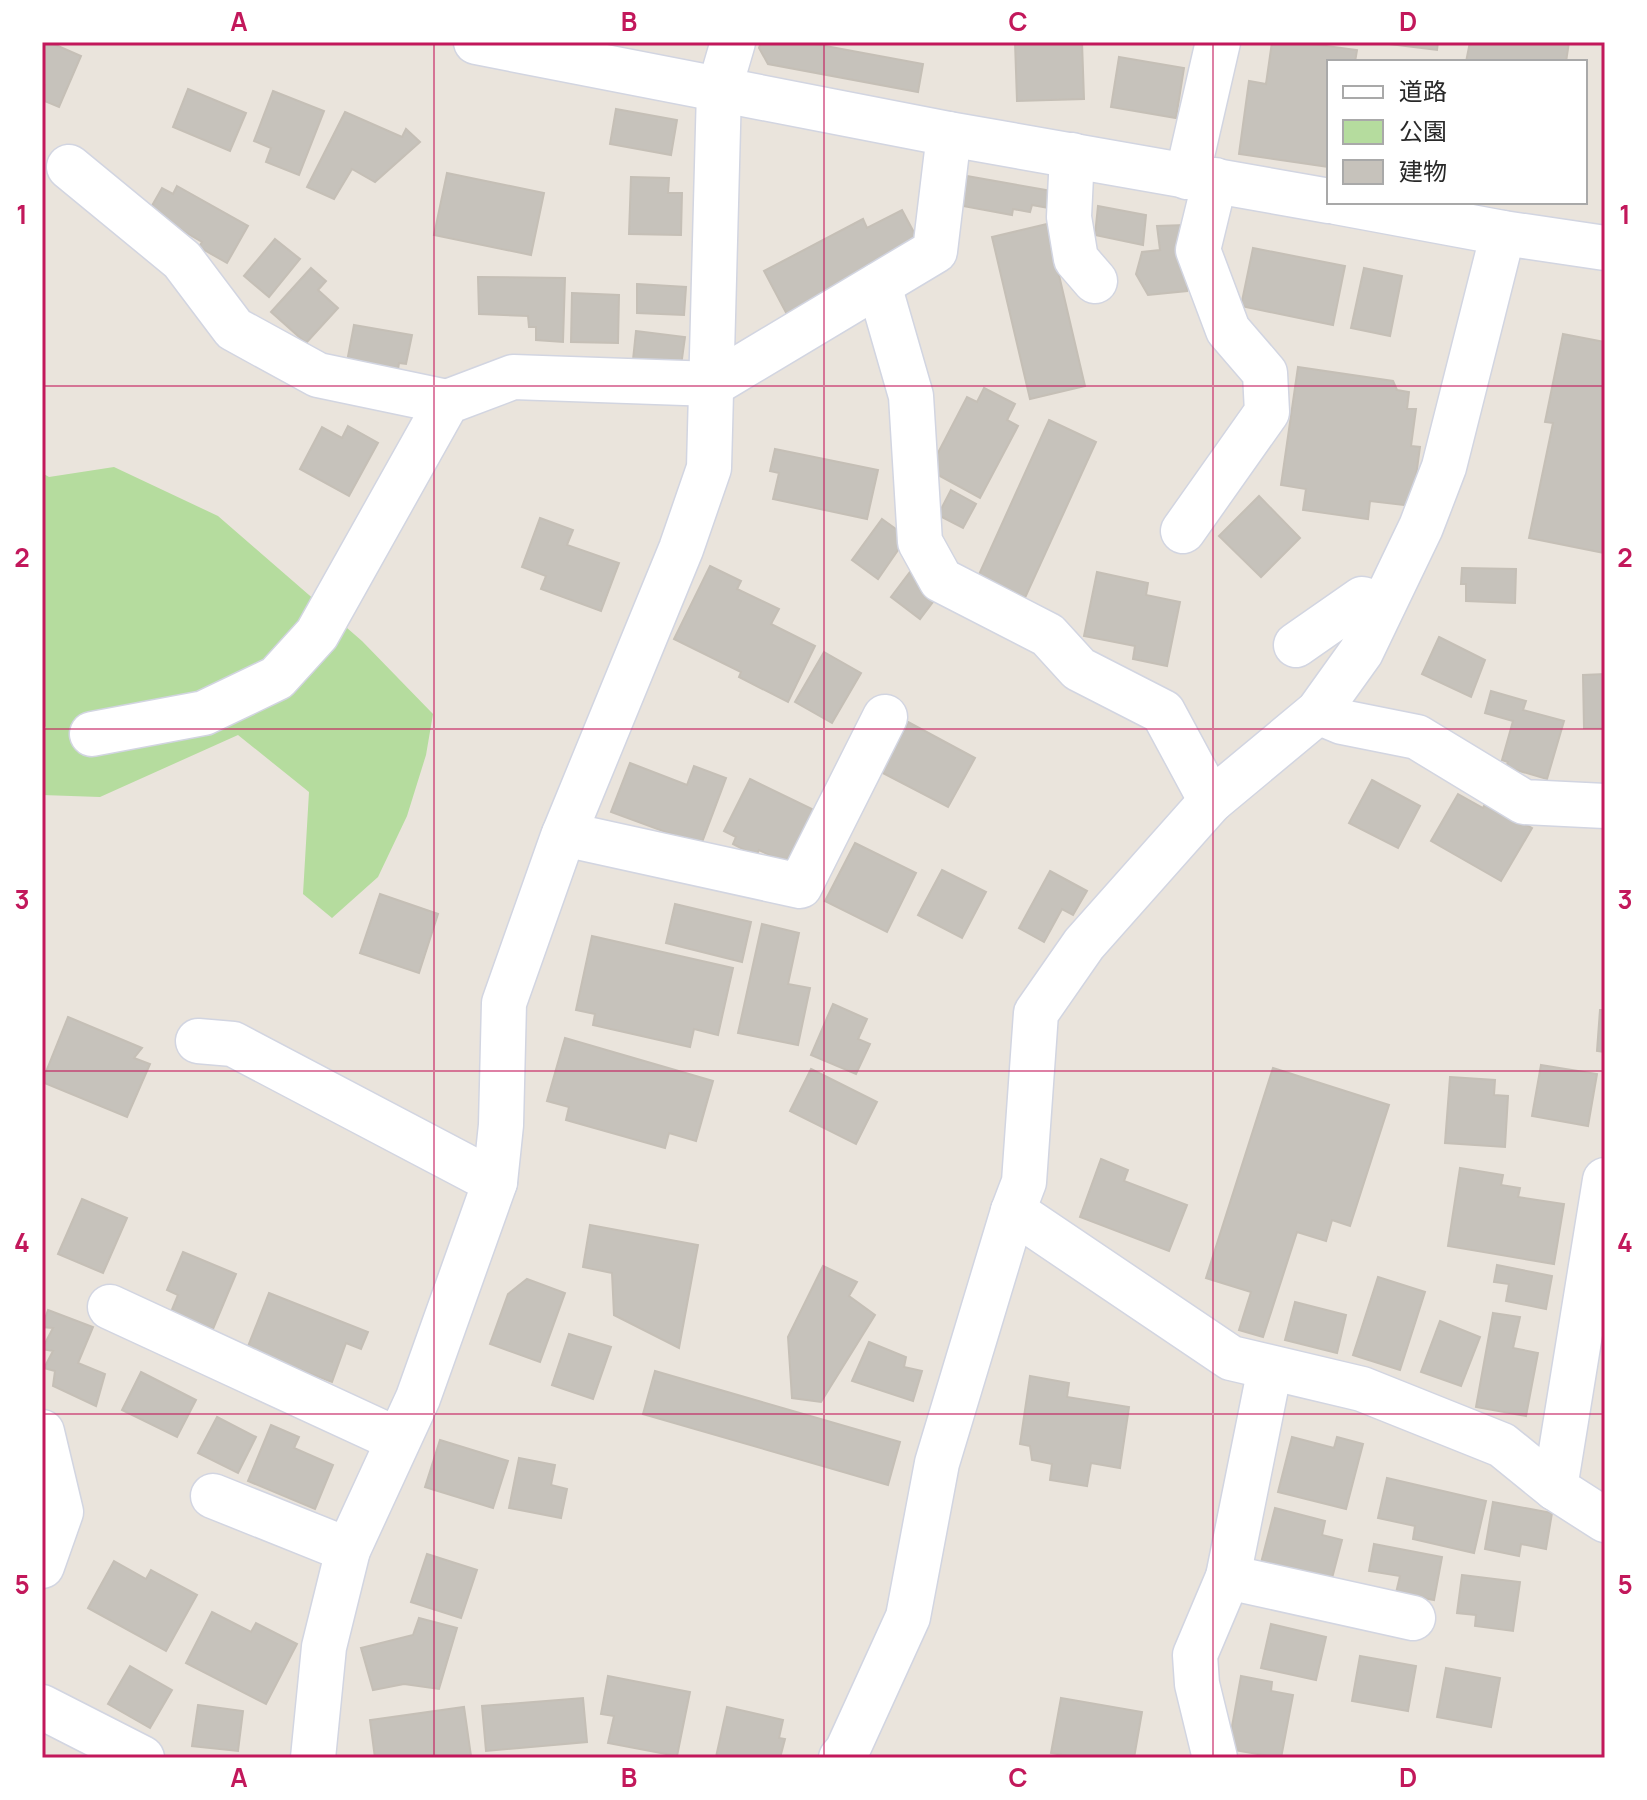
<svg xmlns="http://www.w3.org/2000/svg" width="1647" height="1800" font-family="Manrope,'Noto Sans JP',sans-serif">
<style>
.green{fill:#b5dc9e}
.building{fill:#c6c2bb;stroke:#c5bfb6;stroke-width:2}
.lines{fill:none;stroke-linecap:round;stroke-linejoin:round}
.minor-casing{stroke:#d2d5e1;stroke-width:47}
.minor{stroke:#fff;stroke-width:44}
.grid{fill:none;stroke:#c2185b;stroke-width:2;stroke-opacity:0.55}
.neatline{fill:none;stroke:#c2185b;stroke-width:3}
.grid-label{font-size:26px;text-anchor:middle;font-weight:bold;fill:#c2185b}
</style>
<rect width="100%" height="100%" fill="#eae4dc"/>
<polygon class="green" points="114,467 218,516 362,641 433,714 426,755 407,816 378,877 332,918 303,894 309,792 238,735 100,797 42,795 42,732 46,728 42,720 42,473 49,477"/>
<g class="building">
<polygon points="42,42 49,42 81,56 59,107 42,100 45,85 42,84"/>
<polygon points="761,42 804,42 923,64 918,92 768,64 759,48"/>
<polygon points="1015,42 1082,42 1084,99 1017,101"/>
<polygon points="1272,42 1297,42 1357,50 1355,62 1329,62 1329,167 1239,154 1249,81 1266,84"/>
<polygon points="1373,42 1438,42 1437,50"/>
<polygon points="1470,42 1569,42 1566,62 1466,62"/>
<polygon points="1119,57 1184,68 1176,118 1111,107"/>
<polygon points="188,89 246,113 230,151 173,127"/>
<polygon points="273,91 324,111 299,175 266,162 271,148 254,141"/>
<polygon points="616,109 677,120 671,155 610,144"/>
<polygon points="345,112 402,137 406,129 420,142 375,182 352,169 334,199 307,187"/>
<polygon points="447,173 544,193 531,255 434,235"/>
<polygon points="967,176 1052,191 1049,208 1032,205 1030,212 1013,209 1012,215 963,206"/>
<polygon points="631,177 669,178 668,193 682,193 681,235 629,234"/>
<polygon points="177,186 248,226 227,263 199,247 202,242 149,211 162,188 173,194"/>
<polygon points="1098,206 1146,215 1143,245 1095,235"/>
<polygon points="902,210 918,240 790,320 764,271 863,219 867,228"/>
<polygon points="1047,224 1085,386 1030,399 992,237"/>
<polygon points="1185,225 1187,291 1148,295 1136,274 1142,252 1160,250 1157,226"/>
<polygon points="275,239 300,259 269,297 244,276"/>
<polygon points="1253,248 1345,266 1333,325 1241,306"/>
<polygon points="311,268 326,281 318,290 338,308 306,343 271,312"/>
<polygon points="1364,268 1402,276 1390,336 1351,328"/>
<polygon points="478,277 565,278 563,342 536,340 536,327 529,327 528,316 479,314"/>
<polygon points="637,284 686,287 684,315 637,313"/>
<polygon points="572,293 619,295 618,343 571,342"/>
<polygon points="354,325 412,335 406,364 399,363 397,376 346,367"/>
<polygon points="636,331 685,337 681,366 633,360"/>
<polygon points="1563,334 1605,342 1604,553 1529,538 1553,423 1545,422"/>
<polygon points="1298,367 1393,381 1397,390 1409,392 1407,409 1416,409 1411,446 1420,447 1412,506 1370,501 1368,519 1303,510 1306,489 1281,485"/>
<polygon points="984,388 1015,404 1007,420 1018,426 980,498 929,470 967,397 977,402"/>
<polygon points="1049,420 1096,442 1024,600 977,579"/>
<polygon points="348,426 378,443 349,496 300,469 322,427 342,438"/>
<polygon points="775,449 878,470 867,519 773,499 779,473 770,471"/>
<polygon points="951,490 976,504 963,528 938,515"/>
<polygon points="1259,496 1300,538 1261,577 1219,536"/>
<polygon points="540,518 573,530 567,545 619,563 601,611 541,589 546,576 522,567"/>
<polygon points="882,519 907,537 878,579 852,560"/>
<polygon points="710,566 741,581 737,589 779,609 771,624 815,646 788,702 739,677 741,672 674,639"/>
<polygon points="1462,568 1516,569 1515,603 1466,601 1466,584 1461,584"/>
<polygon points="910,572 939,594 920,619 891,597"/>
<polygon points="1097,572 1148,583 1146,595 1180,602 1167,666 1133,659 1135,646 1084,636"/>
<polygon points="1439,637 1485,660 1471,697 1422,674"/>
<polygon points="824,652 861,673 832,723 795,702"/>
<polygon points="1605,674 1605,728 1584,728 1583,675"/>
<polygon points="1491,691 1526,701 1523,710 1564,721 1547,779 1506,767 1508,762 1502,760 1513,721 1485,713"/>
<polygon points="908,722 975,758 948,807 881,772"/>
<polygon points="630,763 687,785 694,766 726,778 701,845 611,812"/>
<polygon points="750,779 818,812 791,866 759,850 756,856 733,844 736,837 724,831"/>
<polygon points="1372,780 1420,806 1398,848 1349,823"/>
<polygon points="1458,794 1483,808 1486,802 1532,828 1501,881 1431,841"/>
<polygon points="855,843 916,873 887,932 825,901"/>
<polygon points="942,870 986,892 962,938 918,915"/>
<polygon points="1050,871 1087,891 1073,915 1062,909 1044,942 1019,928"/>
<polygon points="380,894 438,914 419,973 360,953"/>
<polygon points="675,904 751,922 742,962 666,943"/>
<polygon points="762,924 799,933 788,984 810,988 798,1045 738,1033"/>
<polygon points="592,936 733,968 718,1035 694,1029 690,1047 593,1025 595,1014 576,1010"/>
<polygon points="833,1004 867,1019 858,1039 870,1044 856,1074 811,1055"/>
<polygon points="1600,1010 1605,1010 1605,1052 1597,1051"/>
<polygon points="68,1017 142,1048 134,1058 150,1064 127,1117 42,1082"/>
<polygon points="565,1038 713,1081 696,1141 669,1133 665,1148 566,1120 569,1107 547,1101"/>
<polygon points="1541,1065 1597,1074 1588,1126 1532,1116"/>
<polygon points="1273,1068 1389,1105 1350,1226 1332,1220 1326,1241 1297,1232 1263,1337 1239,1330 1251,1292 1206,1278"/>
<polygon points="811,1069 877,1102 856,1144 790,1111"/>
<polygon points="1450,1077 1495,1080 1494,1095 1508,1096 1505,1147 1445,1143"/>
<polygon points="1101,1159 1128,1170 1124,1181 1187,1205 1169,1251 1080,1217"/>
<polygon points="1460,1168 1503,1175 1501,1185 1520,1188 1518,1197 1564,1204 1554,1264 1448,1246"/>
<polygon points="82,1199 127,1218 103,1273 58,1254"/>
<polygon points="590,1225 698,1245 679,1348 614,1315 612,1273 583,1267"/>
<polygon points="183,1252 236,1274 213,1329 171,1312 178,1295 167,1290"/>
<polygon points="1497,1265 1552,1276 1546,1309 1506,1301 1509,1284 1494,1282"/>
<polygon points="823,1266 857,1282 849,1296 875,1315 821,1402 792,1398 788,1337"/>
<polygon points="1378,1277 1425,1292 1400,1370 1353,1355"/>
<polygon points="527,1279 565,1293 540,1362 490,1344 508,1294"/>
<polygon points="269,1293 368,1332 361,1349 346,1343 332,1382 247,1349"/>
<polygon points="1295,1302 1346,1315 1337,1353 1285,1340"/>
<polygon points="48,1310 93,1327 78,1363 105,1374 96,1406 53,1386 55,1371 44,1368 53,1351 42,1349 53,1328 42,1327"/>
<polygon points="1493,1313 1520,1317 1513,1348 1538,1353 1526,1416 1476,1407"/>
<polygon points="1440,1321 1480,1337 1461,1386 1421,1372"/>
<polygon points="569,1334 611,1347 593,1399 552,1385"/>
<polygon points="869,1342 906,1357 904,1367 922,1371 913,1401 852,1381"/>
<polygon points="655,1371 900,1442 888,1485 643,1414"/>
<polygon points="141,1372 196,1400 177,1437 122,1410"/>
<polygon points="1030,1376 1069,1383 1067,1397 1129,1407 1120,1468 1091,1463 1087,1486 1050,1480 1052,1464 1032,1460 1030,1446 1020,1444"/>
<polygon points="217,1417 256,1437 238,1473 198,1453"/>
<polygon points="271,1425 299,1437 294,1448 333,1465 315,1509 248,1481"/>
<polygon points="1292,1437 1334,1448 1337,1437 1363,1444 1346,1509 1278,1492"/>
<polygon points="440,1440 508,1461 493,1508 425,1487"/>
<polygon points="519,1458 555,1465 551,1485 567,1489 561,1518 509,1508"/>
<polygon points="1387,1478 1486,1501 1474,1553 1413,1539 1415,1526 1378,1518"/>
<polygon points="1493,1502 1552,1513 1546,1549 1521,1544 1519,1556 1485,1549"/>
<polygon points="1275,1508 1325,1521 1322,1535 1342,1540 1331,1582 1261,1563"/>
<polygon points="1374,1544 1442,1557 1434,1600 1396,1593 1400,1576 1369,1571"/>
<polygon points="427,1554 477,1570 461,1618 411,1602"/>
<polygon points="114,1561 146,1579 151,1570 197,1595 166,1651 88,1608"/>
<polygon points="1462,1575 1520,1582 1513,1631 1475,1626 1476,1615 1457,1613"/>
<polygon points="212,1612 251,1632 256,1623 297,1644 266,1704 186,1663"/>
<polygon points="419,1618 457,1628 439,1689 404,1684 373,1690 361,1648 413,1635"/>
<polygon points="1271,1624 1326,1637 1316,1680 1261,1668"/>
<polygon points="1360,1656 1416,1666 1408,1711 1352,1701"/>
<polygon points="130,1666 172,1690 150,1728 108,1704"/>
<polygon points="1446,1668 1500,1678 1491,1727 1437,1717"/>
<polygon points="608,1676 690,1692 677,1756 608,1743 614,1716 601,1714"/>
<polygon points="1241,1676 1272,1682 1271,1691 1293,1695 1281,1758 1228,1749"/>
<polygon points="583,1698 587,1742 486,1751 482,1706"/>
<polygon points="1061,1698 1142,1712 1134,1758 1081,1758 1051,1753"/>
<polygon points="198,1705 243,1711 238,1751 192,1746"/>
<polygon points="464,1707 471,1756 375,1758 370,1720"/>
<polygon points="727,1707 783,1720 779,1738 785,1739 780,1758 716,1757"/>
</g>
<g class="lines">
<g class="minor-casing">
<g id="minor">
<polyline points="476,42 949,134 1329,201"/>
<polyline points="1072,155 1069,217 1076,259 1095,281"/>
<polyline points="69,167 182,260 234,329 318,375 447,402"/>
<polyline points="1187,177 1218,42"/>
<polyline points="1336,202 1503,233 1605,248"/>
<polyline points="879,285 911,396 920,542 941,580 1048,635 1079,669 1163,712 1211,801"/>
<polyline points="1183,531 1267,412 1265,373 1228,330 1198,250 1215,180"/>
<polyline points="1296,645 1362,599 1383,605"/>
<polyline points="1318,712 1342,722 1417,737 1524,802 1605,806"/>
<polyline points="92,734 204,713 277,678 317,634 447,402 513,377 713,384 935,251 949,134"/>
<polyline points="564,834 800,886 885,717"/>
<polyline points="198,1041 233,1044 495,1182"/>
<polyline points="1013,1211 1231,1358 1362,1389 1502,1445 1555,1488 1605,1520"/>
<polyline points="110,1307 398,1440"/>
<polyline points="42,1432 61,1512 42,1566"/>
<polyline points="1555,1488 1605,1180"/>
<polyline points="213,1496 348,1550"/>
<polyline points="1228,1577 1270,1368"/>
<polyline points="42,1707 142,1758"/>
<polyline points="313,1758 324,1647 348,1550 418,1398 495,1182 501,1125 504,1003 562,839 681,549 709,468 719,90 733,42"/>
<polyline points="841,1758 847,1751 908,1617 937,1463 1013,1211 1024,1182 1036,1013 1084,944 1211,801 1318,712 1361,652 1421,527 1444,467 1503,233"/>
<polyline points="1215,1758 1197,1684 1195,1655 1228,1577 1413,1618"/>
</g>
</g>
<use href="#minor" class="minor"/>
</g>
<path class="grid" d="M434,42V1758M824,42V1758M1213,42V1758M42,386H1605M42,729H1605M42,1071H1605M42,1414H1605"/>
<rect width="1647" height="1800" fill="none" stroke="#ffffff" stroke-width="88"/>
<rect x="1327" y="60" width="260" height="144" fill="#ffffff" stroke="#a9a9a9" stroke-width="2"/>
<rect x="1343" y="86" width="40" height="12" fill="#ffffff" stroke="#a9a9a9" stroke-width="2"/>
<text x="1399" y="100" font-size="24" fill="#292929">道路</text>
<rect x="1343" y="120" width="40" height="24" fill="#b5dc9e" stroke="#a9a9a9" stroke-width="2"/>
<text x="1399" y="140" font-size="24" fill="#292929">公園</text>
<rect x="1343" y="160" width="40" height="24" fill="#c6c2bb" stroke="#a9a9a9" stroke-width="2"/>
<text x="1399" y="180" font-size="24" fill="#292929">建物</text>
<rect x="44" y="44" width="1559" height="1712" class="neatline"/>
<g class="grid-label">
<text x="239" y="31">A</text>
<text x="629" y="31">B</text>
<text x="1018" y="31">C</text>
<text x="1408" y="31">D</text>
<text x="22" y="224">1</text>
<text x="1625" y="224">1</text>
<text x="22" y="567">2</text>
<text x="1625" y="567">2</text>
<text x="22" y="909">3</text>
<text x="1625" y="909">3</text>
<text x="22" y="1252">4</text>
<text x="1625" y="1252">4</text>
<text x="22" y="1594">5</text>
<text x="1625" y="1594">5</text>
<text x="239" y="1787">A</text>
<text x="629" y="1787">B</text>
<text x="1018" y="1787">C</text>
<text x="1408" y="1787">D</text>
</g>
</svg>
